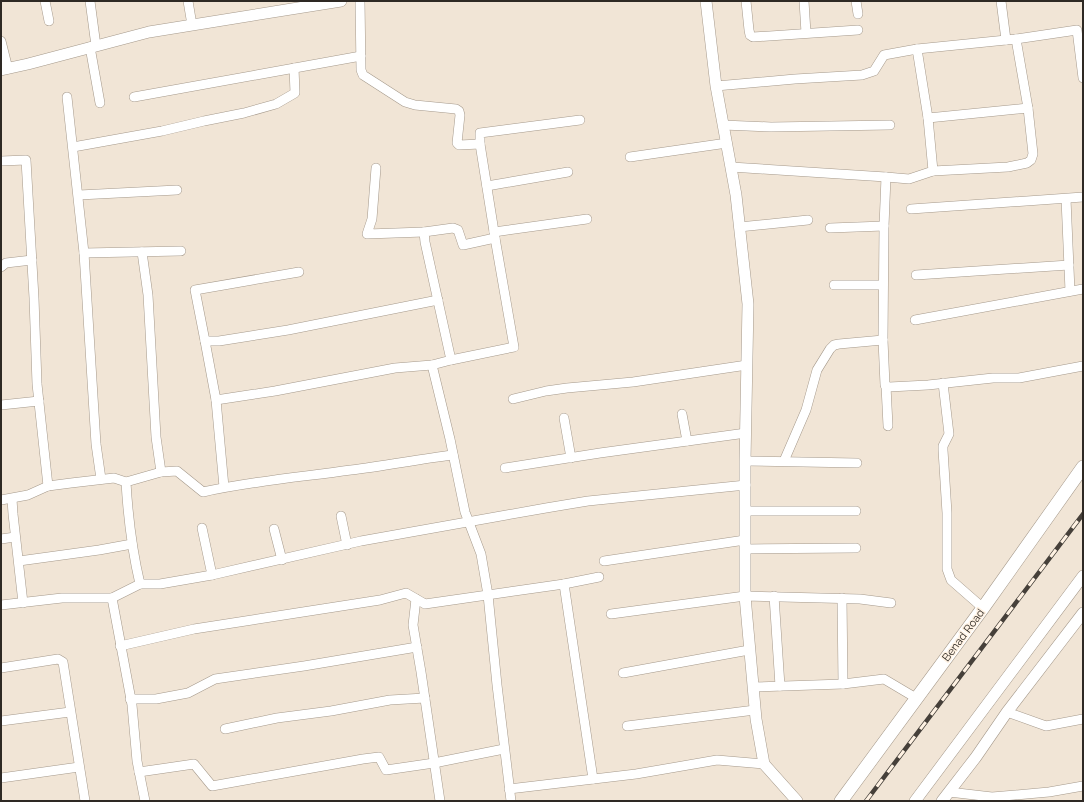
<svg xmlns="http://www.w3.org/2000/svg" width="1084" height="802" font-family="Raleway,sans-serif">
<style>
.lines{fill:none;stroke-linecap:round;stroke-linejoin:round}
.minor-casing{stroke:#a5998b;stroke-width:10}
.tertiary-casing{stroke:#a5998b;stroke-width:12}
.secondary-casing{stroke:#a5998b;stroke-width:14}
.minor{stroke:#fff;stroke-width:9}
.tertiary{stroke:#fff;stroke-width:11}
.secondary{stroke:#fff;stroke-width:13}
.rail-casing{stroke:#46403a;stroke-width:4.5}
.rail{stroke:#fff2e3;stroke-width:3;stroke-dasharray:9;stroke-linecap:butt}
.labels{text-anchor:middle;stroke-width:3;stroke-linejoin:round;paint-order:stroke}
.street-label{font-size:11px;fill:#2e2924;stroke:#fff2e3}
</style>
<rect width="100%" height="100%" fill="#f1e5d6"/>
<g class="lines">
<g class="minor-casing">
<g id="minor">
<polyline points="45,1 49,21"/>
<polyline points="90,1 96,46"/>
<polyline points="188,1 192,25"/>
<polyline points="360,1 361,70 363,75 405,102 415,105 456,109 459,111 460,115 457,143 459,145 480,144 495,238 463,245 458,230 453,228 424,232 425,242 451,360 432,365 450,439 465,512 481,554 488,595 497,685 511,801"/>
<polyline points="746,1 749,30 750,35 753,37 858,30"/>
<polyline points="804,1 806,33"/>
<polyline points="856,1 858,14"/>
<polyline points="1001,1 1006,40"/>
<polyline points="1016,39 1077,30 1083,78"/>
<polyline points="1,41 8,69"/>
<polyline points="90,47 100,103"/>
<polyline points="917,49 1016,39 1028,108 1033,154 1031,160 1027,163 1008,167 933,171"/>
<polyline points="716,86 795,79 862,75 874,71 884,55 917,49 928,118 933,171 909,179 886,177"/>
<polyline points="67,97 84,253 96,444 101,479"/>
<polyline points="134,97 361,56"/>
<polyline points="928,118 1028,108"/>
<polyline points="723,125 771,127 890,125"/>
<polyline points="480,144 480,133 580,120"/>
<polyline points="73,147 162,131 204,121 244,113 276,104 295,93 294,68"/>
<polyline points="630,157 727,143"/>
<polyline points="1,161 26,160 34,298 37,384 48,486"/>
<polyline points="731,167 886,177 884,226 883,340 885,385 889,387 928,385 993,378 1019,378 1083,366"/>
<polyline points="376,168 372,219 367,234 424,232"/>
<polyline points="487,186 568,172"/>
<polyline points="79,195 177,190"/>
<polyline points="1066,199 1070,291"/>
<polyline points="911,209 1083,197"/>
<polyline points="739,227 808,220"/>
<polyline points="830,228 884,226"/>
<polyline points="494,232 587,219"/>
<path d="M142,252L148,295L156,437L161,472L177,471L203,492C252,481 301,477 351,470C385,466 419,459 453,455"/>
<polyline points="84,253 181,251"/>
<polyline points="1,267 6,263 32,260"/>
<polyline points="299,272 195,290 205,341 219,341 288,330 438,300"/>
<polyline points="916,275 1069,265"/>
<polyline points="834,285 883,285"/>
<polyline points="915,320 1083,289"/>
<polyline points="205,341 216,400 275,391 395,368 432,365"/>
<polyline points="451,360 514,347 495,238"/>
<polyline points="943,383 949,434 943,446 943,450 947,513 947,569 951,580 983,608"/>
<polyline points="886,386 888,426"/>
<polyline points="513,399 546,391 567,388 633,382 747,365"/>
<polyline points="216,400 224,487"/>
<polyline points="1,405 39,401"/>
<polyline points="682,414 687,441"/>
<polyline points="564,418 571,458"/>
<polyline points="745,461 857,463"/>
<polyline points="784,461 806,410 817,370 830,349 834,345 839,344 883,340"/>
<polyline points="505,468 600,453 746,433"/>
<polyline points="12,499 13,514 23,603"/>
<polyline points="1,500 28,495 48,486 71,483 114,478 126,482"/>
<polyline points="745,511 856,511"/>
<polyline points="341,516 347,545"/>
<polyline points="202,528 212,575"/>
<polyline points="274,529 282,560"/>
<polyline points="1,539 15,537"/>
<polyline points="745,549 856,548"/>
<polyline points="19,561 99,550 132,544"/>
<polyline points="604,561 745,540"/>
<polyline points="140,584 160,584 212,575 361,541 546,508 588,501 746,485"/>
<polyline points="564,584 599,577"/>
<polyline points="774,596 780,686"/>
<polyline points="842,598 843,684"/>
<polyline points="416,599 413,625 421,672 440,801"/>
<polyline points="1,605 62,598 112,598"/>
<polyline points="611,614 745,596 860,599 891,603"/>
<polyline points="120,646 194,629 380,600 406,593 425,604 564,584 593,779"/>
<polyline points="1,668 58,659 63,662 85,801"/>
<polyline points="623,673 749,650"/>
<polyline points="753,687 843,684 884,679 916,698"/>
<polyline points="130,699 156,699 188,693 215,679 304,666 417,647"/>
<polyline points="1007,712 1046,726 1083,719"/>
<polyline points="1,721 70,712"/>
<polyline points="627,726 755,710"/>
<polyline points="225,729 277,718 331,711 390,700 425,698"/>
<polyline points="139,772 194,764 212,786 363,759 379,757 386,770 434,763 504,749"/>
<polyline points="1,778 79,767"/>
<polyline points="509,789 636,774 717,760 764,764"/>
<polyline points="949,792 992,797 1049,792 1083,786"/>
<path d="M145,801L137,761L132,705L112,598L140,584C132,550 128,517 126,482L161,472"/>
</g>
</g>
<g class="tertiary-casing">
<g id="tertiary">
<polyline points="706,1 716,86 736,195 748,304 745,461 745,596 756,719 764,764 797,801"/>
<polyline points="1,70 28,64 149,32 341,1"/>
<polyline points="915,801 1083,576"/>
<polyline points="942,801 976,757 1007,712 1083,613"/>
</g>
</g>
<g class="secondary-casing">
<polyline id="secondary" points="841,801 983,608 1083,467"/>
</g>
<use href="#minor" class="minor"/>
<use href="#tertiary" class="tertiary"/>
<use href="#secondary" class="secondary"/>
<g class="rail-casing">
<polyline id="rail" points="866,801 1083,514"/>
</g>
<use href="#rail" class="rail"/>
</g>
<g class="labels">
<g class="street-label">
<text transform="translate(963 635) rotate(-53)" y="4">Benad Road</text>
</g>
</g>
<rect width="1084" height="802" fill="none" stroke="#2e2924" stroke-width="4"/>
</svg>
